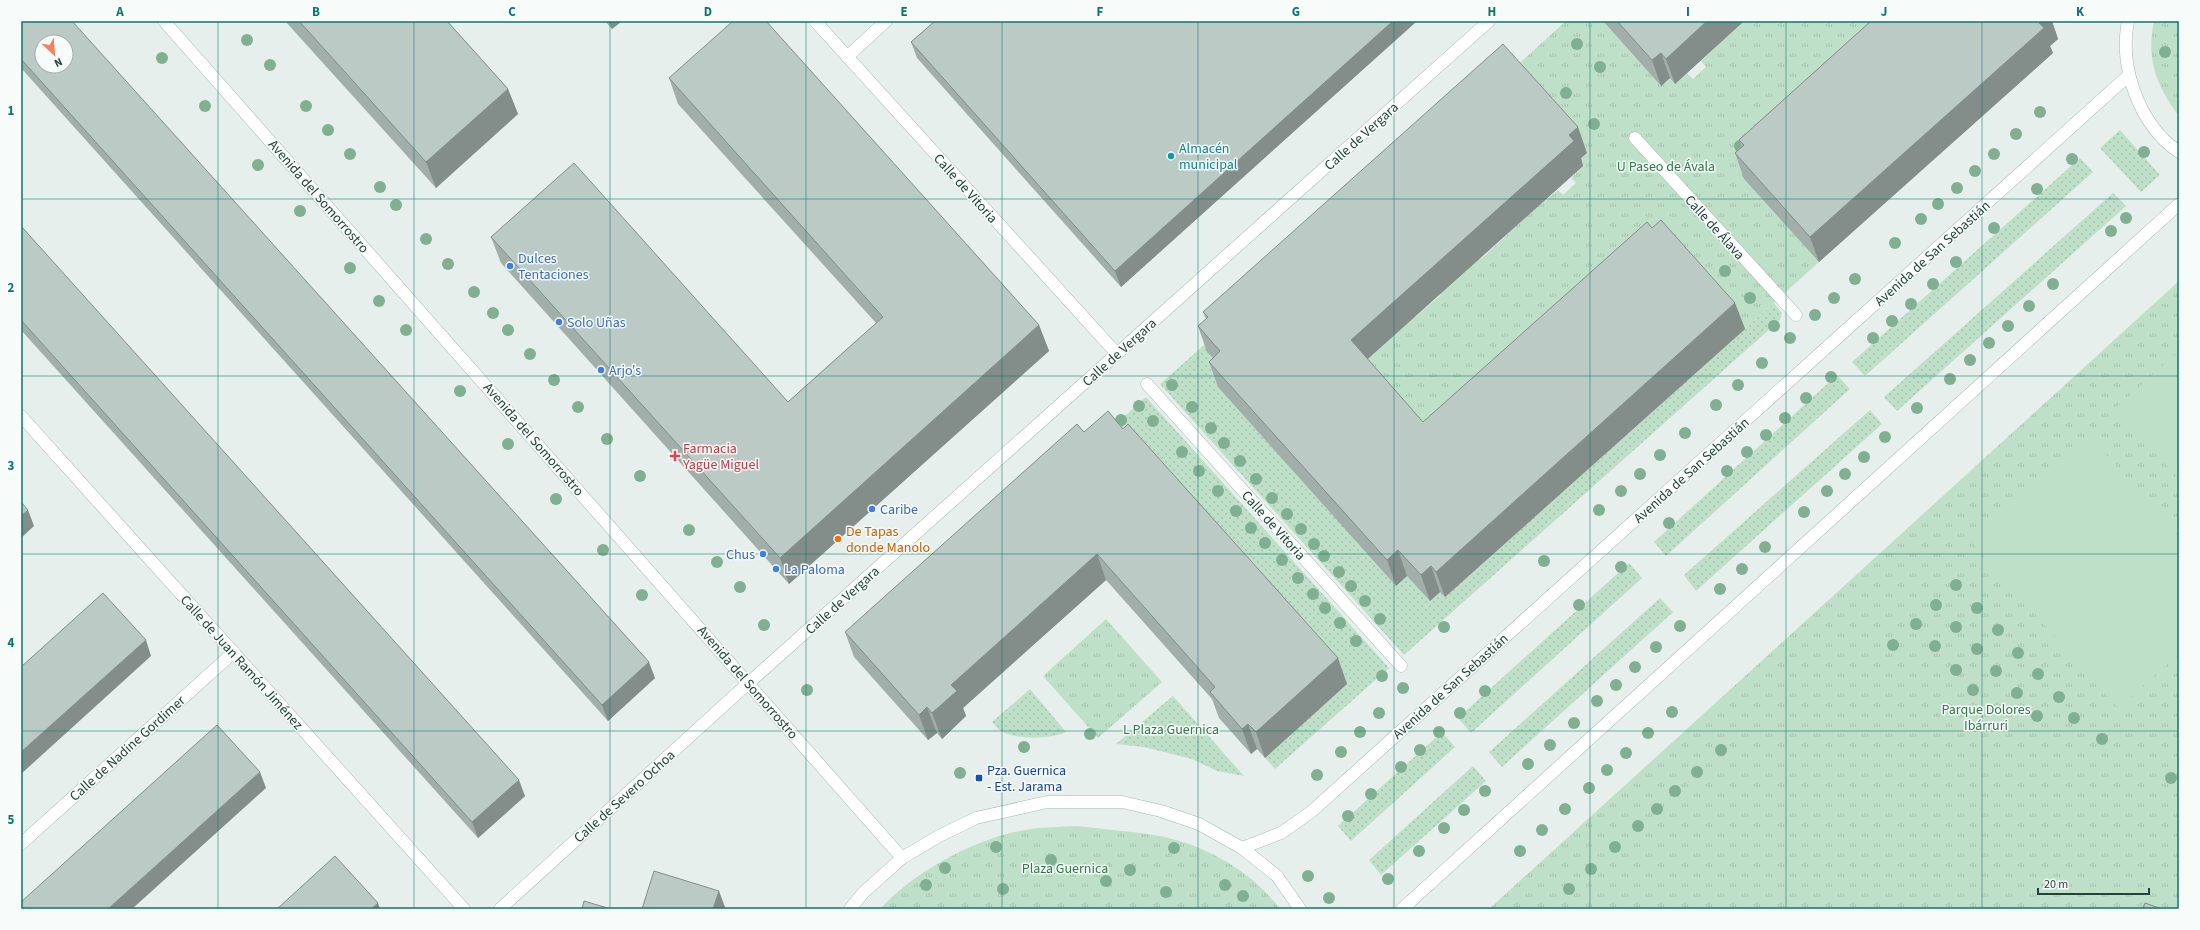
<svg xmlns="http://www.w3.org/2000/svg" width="2200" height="930" font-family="'Source Sans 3',sans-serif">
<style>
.grass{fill:url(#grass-dots)}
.park{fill:url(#park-tufts)}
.pitch{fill:#bfe0c8}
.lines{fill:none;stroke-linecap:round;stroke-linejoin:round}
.minor-casing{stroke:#a8b8b2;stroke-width:13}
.minor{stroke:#fff;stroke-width:12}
.tree{fill:#80af93}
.wall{fill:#a1aea9}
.shaded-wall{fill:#838d89}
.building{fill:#bbcac4;stroke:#838d89;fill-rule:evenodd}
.grid{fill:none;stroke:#0f766e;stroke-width:1;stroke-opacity:0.55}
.culture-dot{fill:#0f9aa8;stroke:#f7fbf9;stroke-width:1.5}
.shop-dot{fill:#3f7fe0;stroke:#f7fbf9;stroke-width:1.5}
.health-dot{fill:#e0444e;stroke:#f7fbf9;stroke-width:1.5}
.food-dot{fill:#e8710a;stroke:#f7fbf9;stroke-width:1.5}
.transit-dot{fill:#1a4fb4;stroke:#f7fbf9;stroke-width:1.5}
.labels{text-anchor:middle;stroke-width:3;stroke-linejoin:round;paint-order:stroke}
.street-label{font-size:14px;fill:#24423a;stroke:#f7fbf9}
.culture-label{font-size:14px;fill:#0d838f;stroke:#f7fbf9;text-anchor:start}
.park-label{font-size:14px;fill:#2d7a4b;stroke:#f7fbf9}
.shop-label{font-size:14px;fill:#366cbe;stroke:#f7fbf9;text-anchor:start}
.health-label{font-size:14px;fill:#be3a42;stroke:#f7fbf9;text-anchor:start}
.food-label{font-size:14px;fill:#c56008;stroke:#f7fbf9;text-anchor:start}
.transit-label{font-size:14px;fill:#164399;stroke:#f7fbf9;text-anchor:start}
.neatline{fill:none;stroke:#0f766e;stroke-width:1.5}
.grid-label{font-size:13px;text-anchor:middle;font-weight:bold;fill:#0f766e}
</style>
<defs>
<pattern id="grass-dots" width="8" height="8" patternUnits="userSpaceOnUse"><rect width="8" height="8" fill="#bfe0c8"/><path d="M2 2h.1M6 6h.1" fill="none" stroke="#a4c1ad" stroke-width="1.8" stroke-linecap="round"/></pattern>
<pattern id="park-tufts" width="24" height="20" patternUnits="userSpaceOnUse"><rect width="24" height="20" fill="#bfe0c8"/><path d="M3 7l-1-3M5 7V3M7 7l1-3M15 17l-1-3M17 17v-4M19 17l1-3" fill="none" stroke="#a4c1ad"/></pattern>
</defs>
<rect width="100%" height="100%" fill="#e6efeb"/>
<g class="grass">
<polygon points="2120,130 2160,175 2141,192 2100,148"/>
<polygon points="2080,158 2093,172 1865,376 1852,362"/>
<polygon points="2113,193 2126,206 1897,411 1884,397"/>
<polygon points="1774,303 1782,313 1780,320 1404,655 1160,384 1212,338 1230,377 1396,586 1407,576 1440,592 1445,597"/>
<polygon points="1837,375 1850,389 1666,556 1654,542"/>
<polygon points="1146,397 1389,668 1275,769 1265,758 1290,736 1305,703 1314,713 1347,684 1087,450"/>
<polygon points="1870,410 1882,424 1696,591 1684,575"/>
<polygon points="1629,563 1642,578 1471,733 1458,718"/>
<polygon points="1660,598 1673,612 1502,767 1489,752"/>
<path d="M1030,689L1066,732C1053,739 1014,740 1001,731C997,729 995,724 992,722Z"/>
<polygon points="1173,696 1244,776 1217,771 1192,759 1144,747 1116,744"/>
<polygon points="1442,732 1455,747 1351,841 1338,826"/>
<polygon points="1473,766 1486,781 1381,875 1369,860"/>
</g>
<g class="park">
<polygon points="1566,21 1603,21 1661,86 1670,78 1675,84 1687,73 1693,79 1706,67 1701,61 1713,50 1708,44 1734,21 1942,21 1744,179 1766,203 1774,197 1799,220 1789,229 1819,262 1745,329 1715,296 1435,446 1362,364 1375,353 1370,348 1409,312 1415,317 1441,295 1435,288 1475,253 1481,259 1507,235 1540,195 1545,201 1558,190 1563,195 1576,183 1571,178 1583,166 1578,161 1587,153 1513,69"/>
<path d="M2154,21H2179V116C2156,86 2146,59 2154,21Z"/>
<polygon points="2179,281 2179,909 1489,909"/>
<polygon points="1106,619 1162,682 1098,738 1043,676"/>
<path d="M1076,826C1102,829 1128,831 1154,835C1202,843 1251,870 1280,909H880C917,869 984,833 1039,828C1051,827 1063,827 1076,826Z"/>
</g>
<g class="pitch">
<polygon points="2179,351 2179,479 2116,408"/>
<polygon points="2088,434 2179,537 2179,654 2118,708 1968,538"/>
</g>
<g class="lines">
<g class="minor-casing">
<g id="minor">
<polyline points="164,21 902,858"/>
<polyline points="815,21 1117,354"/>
<path d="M2128,21C2119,67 2139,125 2179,152"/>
<polyline points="847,57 886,21"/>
<polyline points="1635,138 1796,315"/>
<polyline points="1147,384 1401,666"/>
<polyline points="21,416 464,909"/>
<polyline points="21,844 234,652"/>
<polyline points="1242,848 1281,833 1311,812 2129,75"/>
<polyline points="500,909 733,697 1489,21"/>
<polyline points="850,909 863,893 902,858 939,836 976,818 1047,802 1122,802 1161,811 1199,824 1242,848 1277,876 1300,909"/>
<polyline points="1402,909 2179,204"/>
</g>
</g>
<use href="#minor" class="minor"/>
</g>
<g class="tree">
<circle cx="247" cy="40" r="6"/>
<circle cx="1577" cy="44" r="6"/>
<circle cx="2165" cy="52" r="6"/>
<circle cx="162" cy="58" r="6"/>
<circle cx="270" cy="65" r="6"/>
<circle cx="1600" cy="67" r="6"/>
<circle cx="1566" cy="93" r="6"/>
<circle cx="205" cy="106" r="6"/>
<circle cx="306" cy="106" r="6"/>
<circle cx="2040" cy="112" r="6"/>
<circle cx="1594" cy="124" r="6"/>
<circle cx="328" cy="130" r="6"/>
<circle cx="2016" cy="134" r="6"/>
<circle cx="1740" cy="146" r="6"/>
<circle cx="2144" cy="152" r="6"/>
<circle cx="350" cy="154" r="6"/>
<circle cx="1994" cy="154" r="6"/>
<circle cx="2072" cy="159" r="6"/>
<circle cx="258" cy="165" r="6"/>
<circle cx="1975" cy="171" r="6"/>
<circle cx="380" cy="187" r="6"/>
<circle cx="1957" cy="188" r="6"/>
<circle cx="2037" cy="189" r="6"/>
<circle cx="1938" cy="204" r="6"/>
<circle cx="396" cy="205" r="6"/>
<circle cx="300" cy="211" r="6"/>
<circle cx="2126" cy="218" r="6"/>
<circle cx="1921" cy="219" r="6"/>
<circle cx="1994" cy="228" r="6"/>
<circle cx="2111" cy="231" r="6"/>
<circle cx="426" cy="239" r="6"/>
<circle cx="1895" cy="243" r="6"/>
<circle cx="1956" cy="262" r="6"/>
<circle cx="448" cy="264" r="6"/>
<circle cx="350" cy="268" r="6"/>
<circle cx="1725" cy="271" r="6"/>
<circle cx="1855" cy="279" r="6"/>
<circle cx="1933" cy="284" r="6"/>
<circle cx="2053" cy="284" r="6"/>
<circle cx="474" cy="292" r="6"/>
<circle cx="1750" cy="298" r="6"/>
<circle cx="1834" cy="298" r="6"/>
<circle cx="379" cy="301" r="6"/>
<circle cx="1911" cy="304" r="6"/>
<circle cx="2029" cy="306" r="6"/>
<circle cx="493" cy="313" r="6"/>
<circle cx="1815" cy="315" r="6"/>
<circle cx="1892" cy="321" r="6"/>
<circle cx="1774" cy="326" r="6"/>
<circle cx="2008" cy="326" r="6"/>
<circle cx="406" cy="330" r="6"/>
<circle cx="508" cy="330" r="6"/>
<circle cx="1790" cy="338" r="6"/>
<circle cx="1873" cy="338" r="6"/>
<circle cx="1989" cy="343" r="6"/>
<circle cx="530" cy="354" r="6"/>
<circle cx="1970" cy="360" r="6"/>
<circle cx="1762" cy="363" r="6"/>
<circle cx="1831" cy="377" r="6"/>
<circle cx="1950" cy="379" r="6"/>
<circle cx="554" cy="380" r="6"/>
<circle cx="1172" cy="385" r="6"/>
<circle cx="1738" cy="385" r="6"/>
<circle cx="460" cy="391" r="6"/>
<circle cx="1806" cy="398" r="6"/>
<circle cx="1716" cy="405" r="6"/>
<circle cx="1139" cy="406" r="6"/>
<circle cx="578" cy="407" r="6"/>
<circle cx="1192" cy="407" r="6"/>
<circle cx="1917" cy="408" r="6"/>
<circle cx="1785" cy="418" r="6"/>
<circle cx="1121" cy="420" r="6"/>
<circle cx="1153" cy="421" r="6"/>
<circle cx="1211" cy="428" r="6"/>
<circle cx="1685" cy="433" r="6"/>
<circle cx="1766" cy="435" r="6"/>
<circle cx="1885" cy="437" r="6"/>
<circle cx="607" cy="439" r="6"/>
<circle cx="1224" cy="443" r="6"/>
<circle cx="508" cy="444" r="6"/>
<circle cx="1182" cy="452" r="6"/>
<circle cx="1747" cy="452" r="6"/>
<circle cx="1660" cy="455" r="6"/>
<circle cx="1864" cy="457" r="6"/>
<circle cx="1240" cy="461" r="6"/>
<circle cx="1199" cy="471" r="6"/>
<circle cx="1727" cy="471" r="6"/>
<circle cx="1640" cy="474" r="6"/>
<circle cx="1845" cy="474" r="6"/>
<circle cx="640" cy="476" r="6"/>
<circle cx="1256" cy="479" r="6"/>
<circle cx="1218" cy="491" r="6"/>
<circle cx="1621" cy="491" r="6"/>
<circle cx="1827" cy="491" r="6"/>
<circle cx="1272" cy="498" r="6"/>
<circle cx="556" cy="499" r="6"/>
<circle cx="1599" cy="510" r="6"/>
<circle cx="1236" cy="511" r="6"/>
<circle cx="1804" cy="512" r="6"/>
<circle cx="1287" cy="514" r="6"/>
<circle cx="1669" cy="523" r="6"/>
<circle cx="1251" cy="528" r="6"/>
<circle cx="1301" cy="529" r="6"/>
<circle cx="689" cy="530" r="6"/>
<circle cx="1265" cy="543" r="6"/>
<circle cx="1314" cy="544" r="6"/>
<circle cx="1765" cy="547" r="6"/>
<circle cx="603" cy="550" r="6"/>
<circle cx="1324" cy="556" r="6"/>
<circle cx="1282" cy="560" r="6"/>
<circle cx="1544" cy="561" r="6"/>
<circle cx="717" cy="562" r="6"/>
<circle cx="1621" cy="567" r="6"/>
<circle cx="1742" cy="569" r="6"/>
<circle cx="1339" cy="572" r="6"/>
<circle cx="1298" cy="578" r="6"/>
<circle cx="1956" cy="585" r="6"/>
<circle cx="1351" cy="586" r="6"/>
<circle cx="740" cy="587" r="6"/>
<circle cx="1720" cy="589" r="6"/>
<circle cx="1313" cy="594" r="6"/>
<circle cx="642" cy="595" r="6"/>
<circle cx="1365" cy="601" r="6"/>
<circle cx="1579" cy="605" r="6"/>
<circle cx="1936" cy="605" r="6"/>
<circle cx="1325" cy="608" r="6"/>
<circle cx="1977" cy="608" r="6"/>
<circle cx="1380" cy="619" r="6"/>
<circle cx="1340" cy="623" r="6"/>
<circle cx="1916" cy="624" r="6"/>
<circle cx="764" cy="625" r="6"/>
<circle cx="1680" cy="626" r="6"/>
<circle cx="1444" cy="627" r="6"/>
<circle cx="1956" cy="627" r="6"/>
<circle cx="1998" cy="630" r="6"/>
<circle cx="1356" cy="641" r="6"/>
<circle cx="1893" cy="645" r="6"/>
<circle cx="1935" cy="646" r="6"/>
<circle cx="1656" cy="647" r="6"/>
<circle cx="1977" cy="649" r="6"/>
<circle cx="2018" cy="653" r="6"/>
<circle cx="1635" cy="667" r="6"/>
<circle cx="1956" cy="670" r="6"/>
<circle cx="1996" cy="671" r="6"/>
<circle cx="2038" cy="674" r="6"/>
<circle cx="1382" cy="676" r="6"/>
<circle cx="1616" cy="685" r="6"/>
<circle cx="1403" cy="688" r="6"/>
<circle cx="807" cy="690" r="6"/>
<circle cx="1973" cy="690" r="6"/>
<circle cx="1485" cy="691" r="6"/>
<circle cx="2017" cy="693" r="6"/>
<circle cx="2059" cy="697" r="6"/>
<circle cx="1597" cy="701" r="6"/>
<circle cx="1672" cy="712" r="6"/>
<circle cx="1379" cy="713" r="6"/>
<circle cx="1460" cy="713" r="6"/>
<circle cx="2037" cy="716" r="6"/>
<circle cx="2074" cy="718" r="6"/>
<circle cx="1574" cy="723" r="6"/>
<circle cx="1360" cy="732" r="6"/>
<circle cx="1439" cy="732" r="6"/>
<circle cx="1648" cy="733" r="6"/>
<circle cx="1090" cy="734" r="6"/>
<circle cx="2102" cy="739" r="6"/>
<circle cx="1550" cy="745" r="6"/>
<circle cx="1024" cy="747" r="6"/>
<circle cx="1420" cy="750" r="6"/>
<circle cx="1721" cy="750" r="6"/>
<circle cx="1341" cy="752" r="6"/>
<circle cx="1626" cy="753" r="6"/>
<circle cx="1528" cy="764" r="6"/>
<circle cx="1401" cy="767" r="6"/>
<circle cx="1607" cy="770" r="6"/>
<circle cx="1697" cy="772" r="6"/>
<circle cx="960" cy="773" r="6"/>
<circle cx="1317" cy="775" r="6"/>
<circle cx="2171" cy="778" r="6"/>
<circle cx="1589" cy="788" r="6"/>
<circle cx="1485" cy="791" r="6"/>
<circle cx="1675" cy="791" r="6"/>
<circle cx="1371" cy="794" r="6"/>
<circle cx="1565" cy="809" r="6"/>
<circle cx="1657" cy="809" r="6"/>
<circle cx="1464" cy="810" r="6"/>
<circle cx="1348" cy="816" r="6"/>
<circle cx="1638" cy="826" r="6"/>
<circle cx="1444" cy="828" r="6"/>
<circle cx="1542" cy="830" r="6"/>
<circle cx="996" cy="847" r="6"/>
<circle cx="1615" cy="847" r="6"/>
<circle cx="1174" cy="848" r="6"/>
<circle cx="1419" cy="851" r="6"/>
<circle cx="1520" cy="851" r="6"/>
<circle cx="1051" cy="860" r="6"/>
<circle cx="945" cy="868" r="6"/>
<circle cx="1591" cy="869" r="6"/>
<circle cx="1130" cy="870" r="6"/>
<circle cx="1308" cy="876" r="6"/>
<circle cx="1388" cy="879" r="6"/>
<circle cx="1106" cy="881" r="6"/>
<circle cx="926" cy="885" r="6"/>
<circle cx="1225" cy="885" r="6"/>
<circle cx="1003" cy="889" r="6"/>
<circle cx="1569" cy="889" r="6"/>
<circle cx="1166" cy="892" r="6"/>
<circle cx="1243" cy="896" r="6"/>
<circle cx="1329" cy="898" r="6"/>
</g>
<g class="wall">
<polygon points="21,21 655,678 608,721 21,68"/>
<polygon points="285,21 447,21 508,89 518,114 436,188"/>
<polygon points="605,21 622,21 612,29"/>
<polygon points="935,21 1417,21 1121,287 917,58 911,42"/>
<polygon points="1603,21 1744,21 1675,84 1670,78 1661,86"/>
<polygon points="1871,21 2052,21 2058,39 2050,46 2053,53 1819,262 1744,179 1735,153 1741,147 1739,140"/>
<polygon points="669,78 1039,325 1049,351 789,584 501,263 491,237 788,402 876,323 678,104"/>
<polygon points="1587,153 1581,158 1583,166 1367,359 1423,422 1652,228 1735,303 1745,329 1445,597 1440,592 1430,601 1407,576 1396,586 1218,387 1209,362 1213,358 1207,352 1198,326 1206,319 1203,312"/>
<polygon points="21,226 525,796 478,838 21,330"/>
<polygon points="1123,429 1347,684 1265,758 1257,749 1251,754 1219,718 1212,699 1106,580 963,708 966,716 942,739 937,733 928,740 854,657 845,632 1084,432"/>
</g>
<g class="shaded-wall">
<polygon points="609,21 622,21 612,29"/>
<polygon points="1393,21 1417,21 1121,287 1115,271"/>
<polygon points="1707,21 1744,21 1675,84 1666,59"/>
<polygon points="2041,21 2052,21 2058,39 2050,46 2053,53 1819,262 1810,237"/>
<polygon points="1661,53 1670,78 1661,86 1652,60"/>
<polygon points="508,89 518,114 436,188 426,162"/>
<polygon points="1578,127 1587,153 1581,158 1583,166 1360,366 1351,340 1569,135"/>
<polygon points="1735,303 1745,329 1445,597 1436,572"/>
<polygon points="1039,325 1049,351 789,584 780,558"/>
<polygon points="28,510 34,526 21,538 21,516"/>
<polygon points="1398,550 1407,576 1396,586 1387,560"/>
<polygon points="1097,554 1106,580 963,708 966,716 942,739 932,713 951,685"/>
<polygon points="1431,566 1440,592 1430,601 1421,575"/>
<polygon points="146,640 151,656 21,774 21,752"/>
<polygon points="1338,658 1347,684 1265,758 1256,732"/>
<polygon points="649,662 655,678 608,721 602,705"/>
<polygon points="927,707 937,733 928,740 919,715"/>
<polygon points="1248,724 1257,749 1251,754 1242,729"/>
<polygon points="260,772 266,788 132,909 108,909"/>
<polygon points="519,780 525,796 478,838 472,822"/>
<polygon points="719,891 725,907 724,909 713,909"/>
<polygon points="378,903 380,909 371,909"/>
</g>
<g class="building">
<path d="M21,21H72L649,662L602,705L21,59ZM42,42H66V66H42Z"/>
<polygon points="299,21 447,21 508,89 426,162"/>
<polygon points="733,21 766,21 1039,325 780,558 491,237 574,163 788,402 836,359 883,317 669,78"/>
<polygon points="935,21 1393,21 1115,271 911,42"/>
<polygon points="1617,21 1707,21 1666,59 1661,53 1652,60"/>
<polygon points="1871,21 2041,21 2039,23 2044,28 1810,237 1735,153 1744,145 1739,140"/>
<polygon points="1503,44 1578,127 1569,135 1574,141 1351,340 1423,422 1647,222 1652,228 1661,220 1735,303 1436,572 1431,566 1421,575 1398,550 1387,560 1209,362 1220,351 1198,326 1208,317 1203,312"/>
<polygon points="21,226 519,780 472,822 21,320"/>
<polygon points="1108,411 1123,429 1128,424 1338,658 1256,732 1248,724 1242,729 1210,692 1215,687 1097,554 951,685 957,691 932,713 927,707 919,715 845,632 1077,424 1084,432"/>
<polygon points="21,502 28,510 21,516"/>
<polygon points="103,593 146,640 21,752 21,667"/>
<polygon points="217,725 260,772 108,909 21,909 21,902"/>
<polygon points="335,856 378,903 371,909 277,909"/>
<polygon points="654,871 719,891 713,909 642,909"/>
<polygon points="584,901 611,909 582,909"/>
<polygon points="2145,903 2162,909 2143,909"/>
</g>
<path class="grid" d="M218,21V909M414,21V909M610,21V909M806,21V909M1002,21V909M1198,21V909M1394,21V909M1590,21V909M1786,21V909M1982,21V909M21,199H2179M21,376H2179M21,554H2179M21,731H2179"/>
<circle class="culture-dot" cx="1171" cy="156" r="4"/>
<g class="shop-dot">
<circle cx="510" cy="266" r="4"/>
<circle cx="559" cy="322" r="4"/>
<circle cx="601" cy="370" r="4"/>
<circle cx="872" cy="509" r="4"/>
<circle cx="763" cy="554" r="4"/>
<circle cx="776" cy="569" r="4"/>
</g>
<path class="health-dot" d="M673 450h4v4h4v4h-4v4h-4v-4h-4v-4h4z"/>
<circle class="food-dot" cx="838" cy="539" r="4"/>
<rect class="transit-dot" x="975" y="774" width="8" height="8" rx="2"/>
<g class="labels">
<g class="street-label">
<text transform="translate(1361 136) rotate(-42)" y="5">Calle de Vergara</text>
<text transform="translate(966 188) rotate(48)" y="5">Calle de Vitoria</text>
<text transform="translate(319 196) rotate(49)" y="5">Avenida del Somorrostro</text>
<text transform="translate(1715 227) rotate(48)" y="5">Calle de Álava</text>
<text transform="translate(1932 253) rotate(-42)" y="5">Avenida de San Sebastián</text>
<text transform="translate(1119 352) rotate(-42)" y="5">Calle de Vergara</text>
<text transform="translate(534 439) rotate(49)" y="5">Avenida del Somorrostro</text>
<text transform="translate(1691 470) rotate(-42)" y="5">Avenida de San Sebastián</text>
<text transform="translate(1274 525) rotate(48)" y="5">Calle de Vitoria</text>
<text transform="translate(842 600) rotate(-42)" y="5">Calle de Vergara</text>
<text transform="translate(242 662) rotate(48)" y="5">Calle de Juan Ramón Jiménez</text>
<text transform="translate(748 682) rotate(49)" y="5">Avenida del Somorrostro</text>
<text transform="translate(1450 686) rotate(-42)" y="5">Avenida de San Sebastián</text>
<text transform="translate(127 748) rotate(-42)" y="5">Calle de Nadine Gordimer</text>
<text transform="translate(624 796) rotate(-42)" y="5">Calle de Severo Ochoa</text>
</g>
<g class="culture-label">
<text x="1179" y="153">Almacén<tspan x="1179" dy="16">municipal</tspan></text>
</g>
<g class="park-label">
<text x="1666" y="171">U Paseo de Ávala</text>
<text x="1986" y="714">Parque Dolores<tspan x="1986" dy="16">Ibárruri</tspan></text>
<text x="1171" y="734">L Plaza Guernica</text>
<text x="1065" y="873">Plaza Guernica</text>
</g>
<g class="shop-label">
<text x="518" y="263">Dulces<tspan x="518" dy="16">Tentaciones</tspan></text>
<text x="567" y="327">Solo Uñas</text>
<text x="609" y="375">Arjo's</text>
<text x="880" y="514">Caribe</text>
<text x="755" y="559" text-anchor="end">Chus</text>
<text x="784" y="574">La Paloma</text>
</g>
<g class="health-label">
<text x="683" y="453">Farmacia<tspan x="683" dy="16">Yagüe Miguel</tspan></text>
</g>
<g class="food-label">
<text x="846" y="536">De Tapas<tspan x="846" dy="16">donde Manolo</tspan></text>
</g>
<g class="transit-label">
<text x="987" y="775">Pza. Guernica<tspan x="987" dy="16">- Est. Jarama</tspan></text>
</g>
</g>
<rect width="2200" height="930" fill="none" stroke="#f7fbf9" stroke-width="44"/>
<g transform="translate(54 54) rotate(154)"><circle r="19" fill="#f7fbf9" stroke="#a3b1ad"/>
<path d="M0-3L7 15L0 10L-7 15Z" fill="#f4845f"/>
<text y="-6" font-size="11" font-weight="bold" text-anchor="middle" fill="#24423a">N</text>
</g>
<path d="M2038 888v6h111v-6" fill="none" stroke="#24423a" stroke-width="2"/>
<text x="2044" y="888" font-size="12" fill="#24423a" stroke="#f7fbf9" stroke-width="3" paint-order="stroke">20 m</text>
<rect x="22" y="22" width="2156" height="886" class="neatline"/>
<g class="grid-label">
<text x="120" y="16">A</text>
<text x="316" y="16">B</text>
<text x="512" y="16">C</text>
<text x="708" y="16">D</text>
<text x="904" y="16">E</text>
<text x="1100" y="16">F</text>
<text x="1296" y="16">G</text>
<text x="1492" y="16">H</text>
<text x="1688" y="16">I</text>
<text x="1884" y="16">J</text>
<text x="2080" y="16">K</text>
<text x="11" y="115">1</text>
<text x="11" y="292">2</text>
<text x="11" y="470">3</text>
<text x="11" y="647">4</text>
<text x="11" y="824">5</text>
</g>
</svg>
